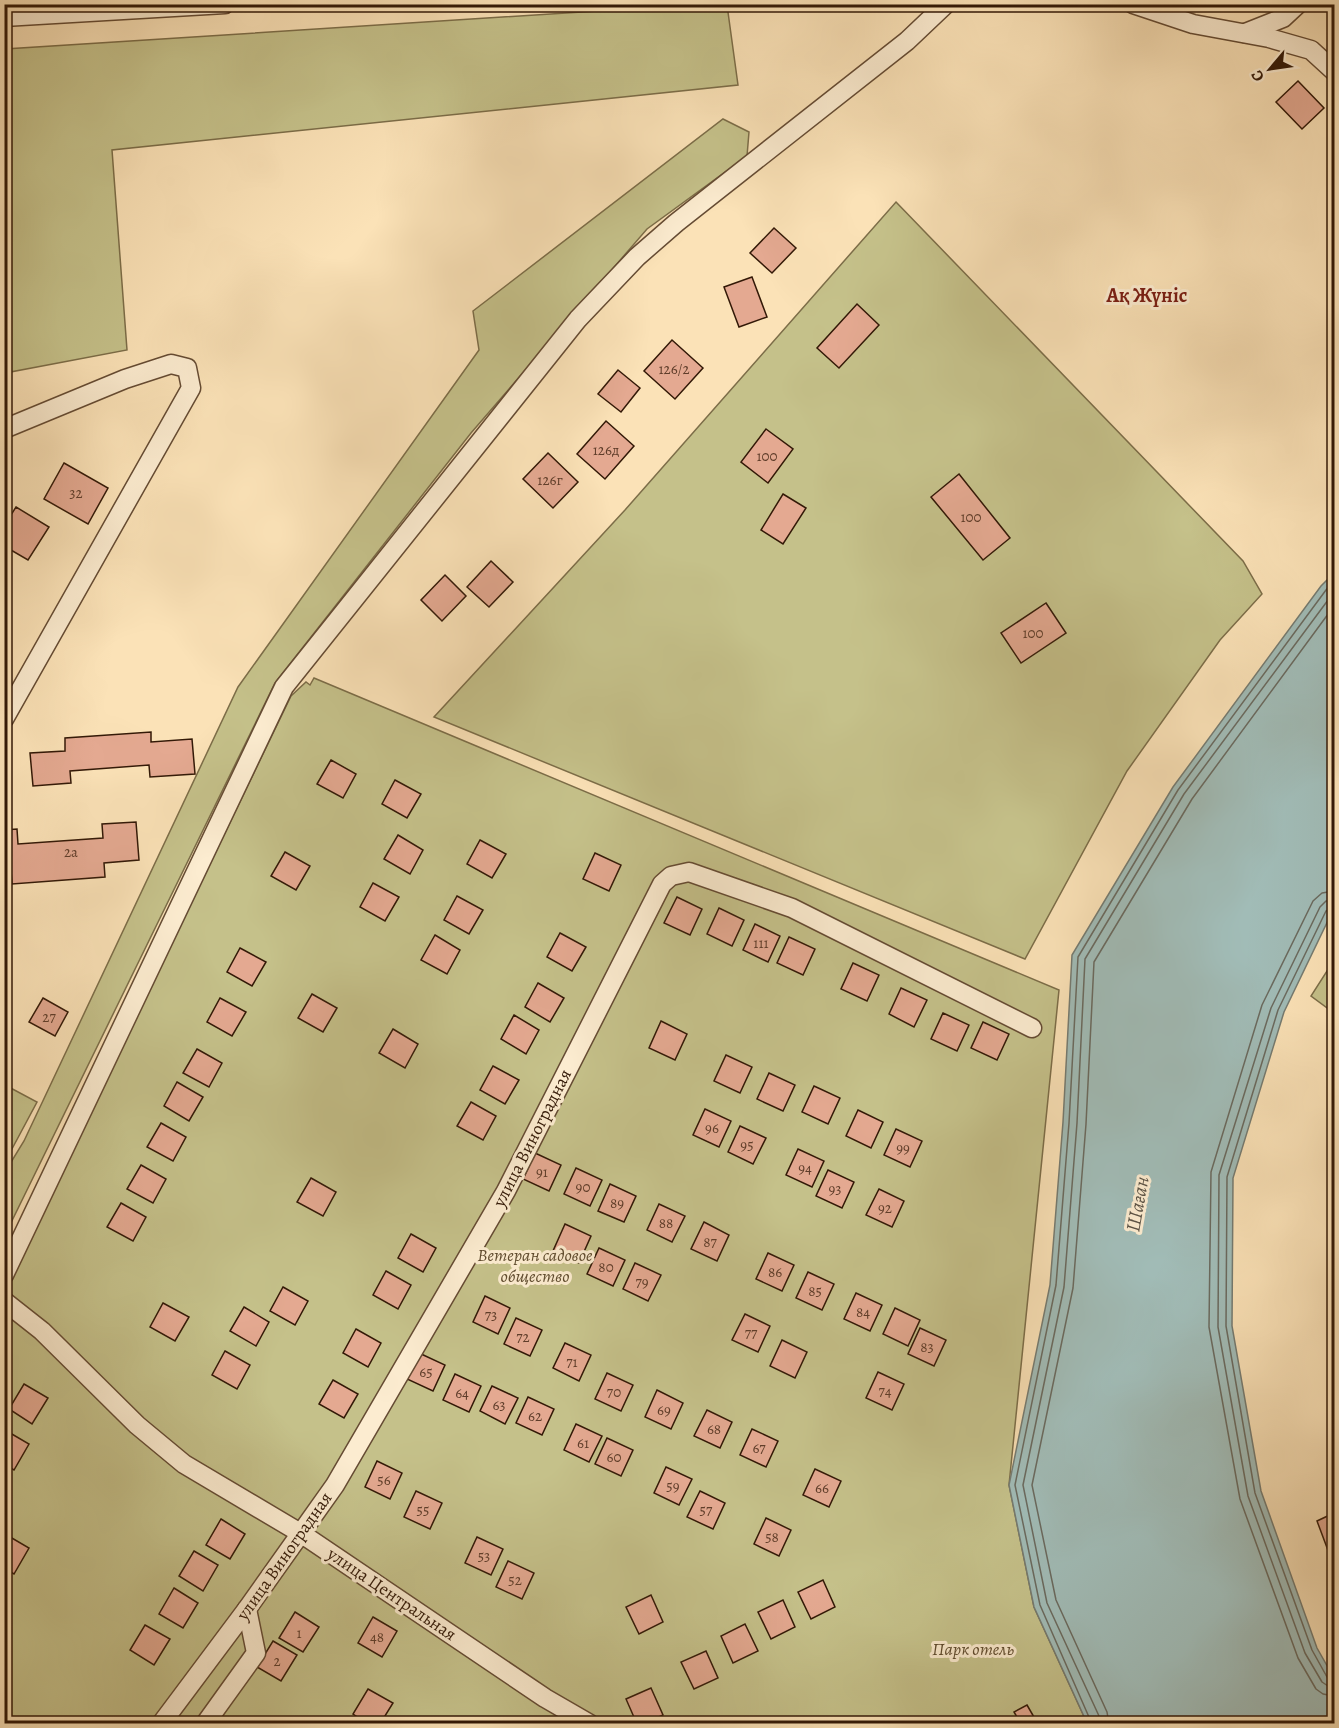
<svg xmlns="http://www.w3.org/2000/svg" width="1339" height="1728" font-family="Alegreya,serif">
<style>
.green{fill:#c5c18a;stroke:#7c6d48;stroke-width:1.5}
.water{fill:#a1bcb7;stroke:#757b71;stroke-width:1.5}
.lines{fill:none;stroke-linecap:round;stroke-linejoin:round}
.shore{stroke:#6a6a5f;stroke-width:1.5}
.building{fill:#e4a991;stroke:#331907;stroke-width:1.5}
.minor-casing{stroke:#654b33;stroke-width:21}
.minor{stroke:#fcecd0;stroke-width:18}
.labels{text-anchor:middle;stroke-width:6;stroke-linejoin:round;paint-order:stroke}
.number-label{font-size:15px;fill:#5f3d2a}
.street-label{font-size:18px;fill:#331907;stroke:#fcecd0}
.park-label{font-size:18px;font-style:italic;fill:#5f4b2e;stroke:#fcecd0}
.neighbourhood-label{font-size:20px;font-weight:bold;fill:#7a1f14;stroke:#fcecd0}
.water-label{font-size:20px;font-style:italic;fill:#5a5245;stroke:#fcecd0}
</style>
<rect width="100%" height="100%" fill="#fbe2b7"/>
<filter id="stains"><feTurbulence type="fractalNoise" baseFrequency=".00333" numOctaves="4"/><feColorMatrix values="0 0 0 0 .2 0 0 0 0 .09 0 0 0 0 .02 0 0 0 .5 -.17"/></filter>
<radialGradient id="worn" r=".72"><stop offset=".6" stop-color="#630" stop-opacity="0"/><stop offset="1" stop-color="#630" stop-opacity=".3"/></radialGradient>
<g class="green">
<polygon points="691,5 727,5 738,85 112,150 127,350 5,373 5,49"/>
<polygon points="723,119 749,132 747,156 647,229 471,433 275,683 5,1235 5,1172 24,1141 238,687 479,350 473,311"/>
<polygon points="896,202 1243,561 1262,594 1220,640 1127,771 1025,959 434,717 625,510"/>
<polygon points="314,678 1059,990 1009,1485 1034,1607 1087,1723 5,1723 4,1290 291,696 306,682 310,685"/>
<polygon points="1334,960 1334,1013 1311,996"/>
<polygon points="5,1085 37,1102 5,1162"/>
</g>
<polygon class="water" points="1334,573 1334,908 1284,1012 1233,1178 1232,1326 1261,1491 1317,1648 1334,1678 1334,1723 1087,1723 1034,1607 1009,1485 1050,1285 1063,1122 1072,955 1173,787 1321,586"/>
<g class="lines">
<g class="shore">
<polyline points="1334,891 1322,893 1313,901 1262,1005 1211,1172 1209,1327 1240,1499 1298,1658 1316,1689 1323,1694 1334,1696"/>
<polyline points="1334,900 1326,901 1320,907 1271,1008 1219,1175 1218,1327 1248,1496 1305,1653 1322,1682 1328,1686 1334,1687"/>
<polyline points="1334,907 1326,911 1278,1010 1227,1177 1226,1326 1255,1493 1312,1650 1327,1677 1334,1679"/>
<polyline points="1092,1724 1040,1605 1015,1485 1056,1285 1069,1123 1078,957 1178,790 1326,590 1334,581"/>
<polyline points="1100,1724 1099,1716 1047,1603 1023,1485 1064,1287 1077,1123 1085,959 1184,794 1334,592"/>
<polyline points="1109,1724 1107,1712 1056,1600 1032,1485 1073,1288 1086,1124 1094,962 1192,799 1334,606"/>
</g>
</g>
<g class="building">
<polygon points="1298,81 1324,108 1302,129 1276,102"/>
<polygon points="774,228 796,248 772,273 750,253"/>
<polygon points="752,277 767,317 739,327 724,287"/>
<polygon points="857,304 879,325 839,368 817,348"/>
<polygon points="672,340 703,368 675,399 644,371"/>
<polygon points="618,370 640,388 621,412 598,394"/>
<polygon points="606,421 634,446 605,479 577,454"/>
<polygon points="766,429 793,449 768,483 741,462"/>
<polygon points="548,453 578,482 553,508 523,479"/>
<polygon points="64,463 108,488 88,524 44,499"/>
<polygon points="959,474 1010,538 983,560 931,497"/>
<polygon points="783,494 806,508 783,544 761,530"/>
<polygon points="16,507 49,527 28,560 4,546 4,526"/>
<polygon points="491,561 513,582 489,607 467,587"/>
<polygon points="445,575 466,596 442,621 421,600"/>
<polygon points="1046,603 1066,633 1021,663 1001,633"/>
<polygon points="151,732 151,742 192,739 195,774 150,777 149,765 70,771 71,783 33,786 30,753 65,751 65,738"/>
<polygon points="331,760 356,774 343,798 317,784"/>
<polygon points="395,780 421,794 407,818 382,804"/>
<polygon points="136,822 139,860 104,863 105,877 12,884 11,870 4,871 4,830 17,829 18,844 103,838 102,824"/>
<polygon points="398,835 423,850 410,874 384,859"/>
<polygon points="480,840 506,854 492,878 467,864"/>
<polygon points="285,852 310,866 296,890 271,876"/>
<polygon points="595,853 621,865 609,891 583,879"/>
<polygon points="373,883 399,897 385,921 360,907"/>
<polygon points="457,896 483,910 469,934 444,920"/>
<polygon points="677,897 702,909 690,935 664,923"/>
<polygon points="719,908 744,920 732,946 707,934"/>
<polygon points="755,924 780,936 768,962 743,950"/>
<polygon points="560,933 586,947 572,971 547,957"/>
<polygon points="435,935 460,950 447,974 421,960"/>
<polygon points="789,937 815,949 803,975 777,963"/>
<polygon points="240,948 266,962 252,986 227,972"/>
<polygon points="853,963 879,975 867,1001 841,989"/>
<polygon points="538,983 564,998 550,1022 525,1007"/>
<polygon points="901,988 927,1000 914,1027 889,1014"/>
<polygon points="312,994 337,1008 323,1032 298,1018"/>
<polygon points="43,998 68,1012 55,1036 29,1022"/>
<polygon points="220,998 246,1012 232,1036 207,1022"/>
<polygon points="943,1013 969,1025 957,1051 931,1039"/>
<polygon points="514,1015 539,1030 526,1054 501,1039"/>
<polygon points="661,1021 687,1034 675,1060 649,1048"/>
<polygon points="983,1022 1009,1034 997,1060 971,1048"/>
<polygon points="393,1029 418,1044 405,1068 379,1053"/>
<polygon points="197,1049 222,1063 209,1087 183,1073"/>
<polygon points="726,1055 752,1067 740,1093 714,1081"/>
<polygon points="493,1066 519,1080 505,1104 480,1090"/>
<polygon points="769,1073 795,1085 783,1111 757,1099"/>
<polygon points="177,1082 203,1097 189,1121 164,1106"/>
<polygon points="814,1086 840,1098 828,1124 802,1112"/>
<polygon points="471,1102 496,1116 483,1140 457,1126"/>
<polygon points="705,1109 731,1121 719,1147 693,1135"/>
<polygon points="858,1110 883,1122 871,1148 846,1136"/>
<polygon points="161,1123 186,1137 173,1161 147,1147"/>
<polygon points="740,1126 766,1138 753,1164 728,1152"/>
<polygon points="896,1129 922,1141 910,1167 884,1155"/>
<polygon points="798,1149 824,1161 812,1187 786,1175"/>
<polygon points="535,1153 561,1165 549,1191 523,1179"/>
<polygon points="141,1165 166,1179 153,1203 127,1189"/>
<polygon points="576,1168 602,1180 590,1206 564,1194"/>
<polygon points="828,1170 854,1182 842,1208 816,1196"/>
<polygon points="311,1178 336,1192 323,1216 297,1202"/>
<polygon points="610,1184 636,1196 624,1222 598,1211"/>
<polygon points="879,1189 904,1201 892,1227 866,1215"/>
<polygon points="121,1203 146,1217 133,1241 107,1227"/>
<polygon points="659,1204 685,1216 672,1242 647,1230"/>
<polygon points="704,1222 729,1235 717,1261 691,1249"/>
<polygon points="565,1224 591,1236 579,1263 553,1251"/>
<polygon points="411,1234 436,1248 423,1272 398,1258"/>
<polygon points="599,1248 625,1260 613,1286 587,1274"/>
<polygon points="768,1253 794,1265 782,1291 756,1279"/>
<polygon points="635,1263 661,1275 648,1301 623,1289"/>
<polygon points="386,1271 411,1285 398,1309 373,1295"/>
<polygon points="808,1272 834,1284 822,1310 796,1298"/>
<polygon points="283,1287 308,1301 295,1325 270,1311"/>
<polygon points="856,1293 882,1305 870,1331 844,1319"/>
<polygon points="485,1296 510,1308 498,1334 473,1322"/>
<polygon points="163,1303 189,1317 175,1341 150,1327"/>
<polygon points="244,1307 269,1322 256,1346 230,1331"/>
<polygon points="895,1308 920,1320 908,1346 883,1334"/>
<polygon points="745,1314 770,1326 758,1352 732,1340"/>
<polygon points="516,1318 542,1330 530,1356 504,1344"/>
<polygon points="920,1328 946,1340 934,1366 908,1354"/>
<polygon points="356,1329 381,1343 368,1367 343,1353"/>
<polygon points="782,1340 807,1352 795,1378 770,1366"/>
<polygon points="565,1343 591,1355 579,1381 553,1368"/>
<polygon points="225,1351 250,1365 237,1389 212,1375"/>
<polygon points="419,1353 445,1365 433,1391 407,1379"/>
<polygon points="878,1372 904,1384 892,1410 866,1398"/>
<polygon points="607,1373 633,1385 621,1411 595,1399"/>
<polygon points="455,1374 481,1386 469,1412 443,1400"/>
<polygon points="333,1380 358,1394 344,1418 319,1404"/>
<polygon points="24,1384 48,1398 32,1424 9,1409"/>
<polygon points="492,1386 518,1398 505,1424 480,1411"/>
<polygon points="657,1390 683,1403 671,1429 645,1417"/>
<polygon points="528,1397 554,1409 542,1435 516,1423"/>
<polygon points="707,1410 732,1422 720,1448 694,1436"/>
<polygon points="576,1424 602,1436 589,1462 564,1450"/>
<polygon points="752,1429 778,1441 766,1467 740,1455"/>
<polygon points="5,1430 29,1444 14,1470 4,1464"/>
<polygon points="607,1438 633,1450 621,1476 595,1464"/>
<polygon points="377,1461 402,1473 390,1499 365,1487"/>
<polygon points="666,1467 692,1479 679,1505 654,1493"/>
<polygon points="815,1469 841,1481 829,1507 803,1495"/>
<polygon points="416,1491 442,1503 430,1529 404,1517"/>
<polygon points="700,1491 725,1503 713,1529 687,1517"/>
<polygon points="1334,1513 1334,1551 1329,1553 1317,1521"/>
<polygon points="766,1518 791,1530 779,1556 754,1544"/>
<polygon points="221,1519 245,1534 230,1559 206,1545"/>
<polygon points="5,1534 29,1548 14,1574 4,1568"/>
<polygon points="477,1537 503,1549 491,1575 465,1563"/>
<polygon points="194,1551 218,1565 203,1591 179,1576"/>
<polygon points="508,1561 534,1573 522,1599 496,1587"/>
<polygon points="823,1580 835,1607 811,1619 798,1592"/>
<polygon points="174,1588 198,1603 183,1628 159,1614"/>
<polygon points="651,1595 663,1622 639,1634 626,1607"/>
<polygon points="783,1600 795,1627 771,1639 758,1612"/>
<polygon points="295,1612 319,1627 303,1652 279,1638"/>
<polygon points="373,1617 397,1631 382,1657 358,1643"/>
<polygon points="745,1624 758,1651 733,1663 721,1636"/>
<polygon points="145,1625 170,1639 154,1665 130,1650"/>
<polygon points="273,1641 297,1655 281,1681 257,1667"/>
<polygon points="706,1651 718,1678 694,1689 681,1662"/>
<polygon points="651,1688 663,1715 644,1724 637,1724 626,1699"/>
<polygon points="368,1689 393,1703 380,1724 368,1724 353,1714"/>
<polygon points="1027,1705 1038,1724 1021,1724 1014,1712"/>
</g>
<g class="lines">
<g class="minor-casing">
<g id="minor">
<polyline points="1133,4 1193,24 1269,38 1311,50 1334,71"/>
<polyline points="4,17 225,4"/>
<polyline points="1245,33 1283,18 1298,4"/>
<polyline points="4,429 125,379 171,364 187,368 191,388 4,719"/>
<polyline points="4,1275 284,687 578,319 637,257 676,223 907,41 946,4"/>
<polyline points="4,1301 42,1331 137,1425 184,1464 302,1534 545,1698 590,1724"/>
<polyline points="161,1724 247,1609 335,1485 506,1191 662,884 671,876 689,872 792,908 1032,1028"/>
<polyline points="205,1724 256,1653 247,1609"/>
</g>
</g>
<use href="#minor" class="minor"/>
</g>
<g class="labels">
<g class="number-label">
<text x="674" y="374">126/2</text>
<text x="606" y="455">126д</text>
<text x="767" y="461">100</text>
<text x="550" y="485">126г</text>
<text x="76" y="498">32</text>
<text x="971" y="522">100</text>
<text x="1033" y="638">100</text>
<text x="71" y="857">2а</text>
<text x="761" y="948">111</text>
<text x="49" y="1022">27</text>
<text x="712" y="1133">96</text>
<text x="747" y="1150">95</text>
<text x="903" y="1153">99</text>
<text x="805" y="1173">94</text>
<text x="542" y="1177">91</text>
<text x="583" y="1192">90</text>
<text x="835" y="1194">93</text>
<text x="617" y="1208">89</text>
<text x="885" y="1213">92</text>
<text x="666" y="1228">88</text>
<text x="710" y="1247">87</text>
<text x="606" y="1272">80</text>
<text x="775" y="1277">86</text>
<text x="642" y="1287">79</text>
<text x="815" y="1296">85</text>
<text x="863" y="1317">84</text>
<text x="491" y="1320">73</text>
<text x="751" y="1338">77</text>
<text x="523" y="1342">72</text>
<text x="927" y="1352">83</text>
<text x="572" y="1367">71</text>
<text x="426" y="1377">65</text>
<text x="885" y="1396">74</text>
<text x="614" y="1397">70</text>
<text x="462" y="1398">64</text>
<text x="499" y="1410">63</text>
<text x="664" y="1415">69</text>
<text x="535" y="1421">62</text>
<text x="714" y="1434">68</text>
<text x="583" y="1448">61</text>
<text x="759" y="1453">67</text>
<text x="614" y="1462">60</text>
<text x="384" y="1485">56</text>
<text x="673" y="1491">59</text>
<text x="822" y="1493">66</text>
<text x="423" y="1515">55</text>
<text x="706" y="1515">57</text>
<text x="772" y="1542">58</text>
<text x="484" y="1561">53</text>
<text x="515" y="1585">52</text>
<text x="299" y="1638">1</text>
<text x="377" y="1642">48</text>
<text x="277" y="1666">2</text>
</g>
<g class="street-label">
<text transform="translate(532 1138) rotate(-63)" y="6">улица Виноградная</text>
<text transform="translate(284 1556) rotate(-55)" y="6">улица Виноградная</text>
<text transform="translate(392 1594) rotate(34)" y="6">улица Центральная</text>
</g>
<g class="park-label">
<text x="535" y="1261">Ветеран садовое<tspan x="535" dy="21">общество</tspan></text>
<text x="973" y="1655">Парк отель</text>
</g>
<g class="neighbourhood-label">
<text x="1147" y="302">Ақ Жүніс</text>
</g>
<g class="water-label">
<text transform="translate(1137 1204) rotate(-80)" y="7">Шаған</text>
</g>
</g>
<rect width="1339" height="1728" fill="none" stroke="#fbe2b7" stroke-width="24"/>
<rect x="6" y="6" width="1327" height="1716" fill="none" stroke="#331907" stroke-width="3"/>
<rect x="12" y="12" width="1315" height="1704" fill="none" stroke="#331907" stroke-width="1.5"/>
<g transform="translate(1270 69) rotate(241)" stroke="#fcecd0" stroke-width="4.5" paint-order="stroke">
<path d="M0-4.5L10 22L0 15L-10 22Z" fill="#331907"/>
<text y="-9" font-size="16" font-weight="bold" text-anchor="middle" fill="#331907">С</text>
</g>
<rect width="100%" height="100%" filter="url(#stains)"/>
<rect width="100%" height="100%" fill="url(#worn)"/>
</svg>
